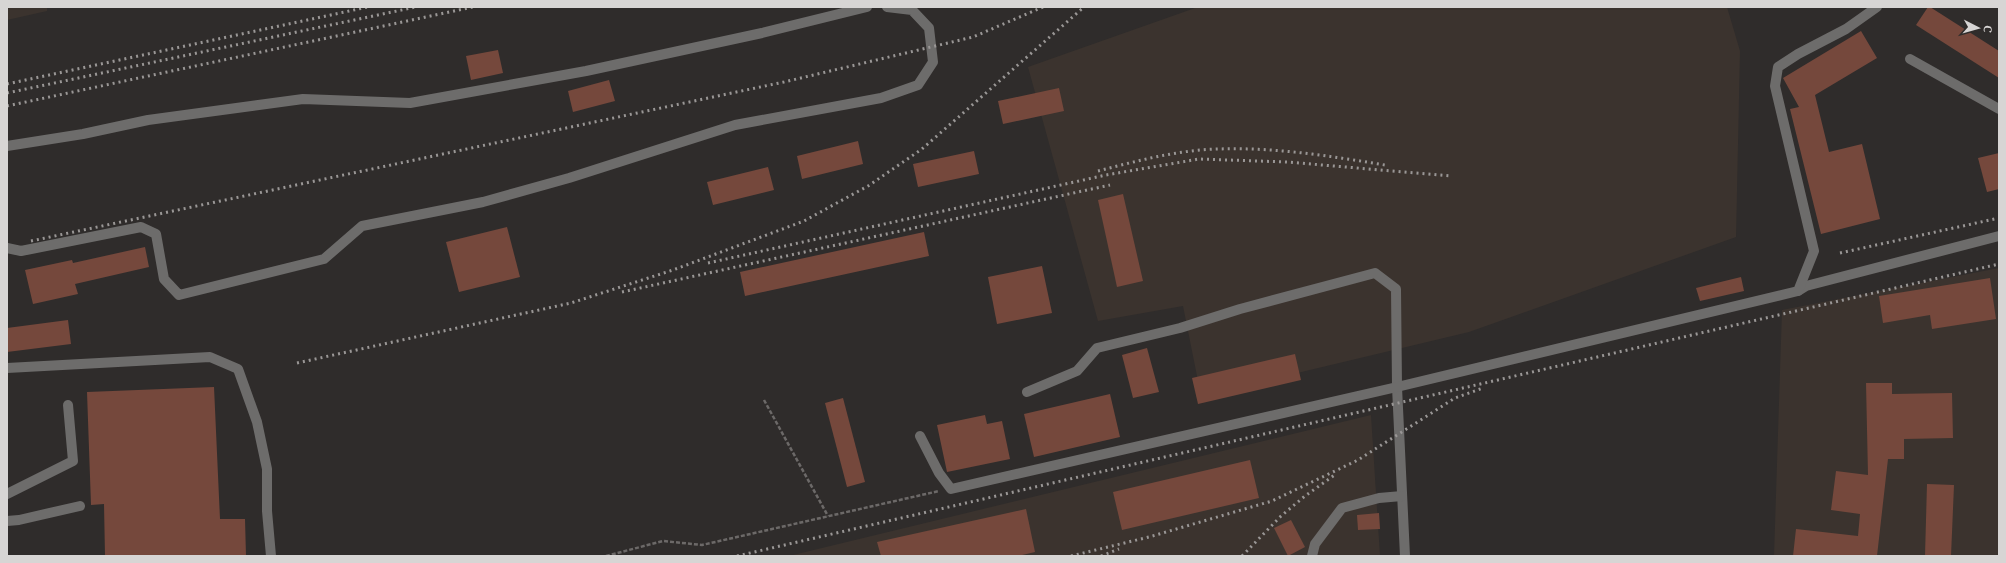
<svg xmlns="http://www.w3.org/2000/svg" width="2006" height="563" font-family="'Noto Serif',serif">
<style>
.built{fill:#3b332e}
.building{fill:#75483c}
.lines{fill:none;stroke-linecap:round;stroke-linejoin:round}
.path{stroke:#6c6968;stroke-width:2.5;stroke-dasharray:4 2;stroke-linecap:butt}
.minor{stroke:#6d6c6b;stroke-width:10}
.rail{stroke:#9a9796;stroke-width:3;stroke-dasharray:2 4;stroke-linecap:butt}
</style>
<rect width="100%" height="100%" fill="#2f2c2b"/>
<g class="built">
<polygon points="7,7 47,7 47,11 7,20"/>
<polygon points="1198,7 1727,7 1740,51 1736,237 1469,332 1201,396 1183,306 1098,321 1028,67"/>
<polygon points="1999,268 1999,556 1774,556 1782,310"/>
<polygon points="1371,415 1380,556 789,556"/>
</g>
<g class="building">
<polygon points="1928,7 1930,7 1999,51 1999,78 1916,25"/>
<polygon points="1861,31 1877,58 1815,95 1829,152 1862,144 1880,219 1821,234 1790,109 1799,107 1783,78"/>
<polygon points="498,50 503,73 471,80 466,56"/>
<polygon points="609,80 615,101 573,112 568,91"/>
<polygon points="1059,88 1064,111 1003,124 998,101"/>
<polygon points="858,141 863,164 802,179 797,156"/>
<polygon points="974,151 979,174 918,187 913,164"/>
<polygon points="1999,153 1999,189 1987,192 1978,158"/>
<polygon points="768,167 774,190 713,205 707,182"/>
<polygon points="1123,194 1143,281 1117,287 1098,200"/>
<polygon points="507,227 520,277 459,292 446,242"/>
<polygon points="924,232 929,256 745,296 740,272"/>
<polygon points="145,247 149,267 75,284 78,294 33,304 25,270 72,260 73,263"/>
<polygon points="1042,266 1052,313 997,324 988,277"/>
<polygon points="1741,277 1744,291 1700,301 1696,288"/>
<polygon points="1990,278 1996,319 1932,329 1930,315 1883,323 1879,296"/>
<polygon points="68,320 71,344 7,352 7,328"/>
<polygon points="1147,348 1159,392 1133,398 1122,355"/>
<polygon points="1295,354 1301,380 1198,404 1192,378"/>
<polygon points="1866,383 1892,383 1892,394 1952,393 1953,438 1904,439 1904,459 1888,459 1877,556 1793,556 1796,529 1858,536 1860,514 1831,510 1836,471 1868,475"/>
<polygon points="214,387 220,519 245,519 246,556 105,556 104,504 91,505 87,392"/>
<polygon points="1110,394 1120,437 1034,457 1024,414"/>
<polygon points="843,398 865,482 847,487 825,403"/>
<polygon points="985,415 987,424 1002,421 1010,459 947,472 937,425"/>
<polygon points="1250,460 1259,498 1122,530 1113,492"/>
<polygon points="1927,484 1954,485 1951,556 1925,556"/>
<polygon points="1026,509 1035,552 1018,556 881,556 877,542"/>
<polygon points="1379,513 1380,529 1358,530 1357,515"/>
<polygon points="1291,520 1305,547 1288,556 1274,528"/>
</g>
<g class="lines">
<g class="path">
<polyline points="764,400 828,516"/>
<polyline points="606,556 663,541 702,545 939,491"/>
</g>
<g class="minor">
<polyline points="1910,59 1999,109"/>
<polyline points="7,146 83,134 148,120 303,99 410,103 586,71 762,33 867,7"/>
<polyline points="7,248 21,251 141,227 156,234 164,279 179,295 324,259 362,226 483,202 569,178 735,125 881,98 918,85 933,62 929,28 912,10 887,7"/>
<polyline points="1798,291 1806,286 1999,236"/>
<polyline points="7,368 210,357 238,369 257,422 267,469 267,511 271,556"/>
<polyline points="1027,392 1077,371 1097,348 1180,328 1240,309 1375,273 1396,289 1397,387 1405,556"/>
<polyline points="920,436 939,473 951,489 1397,387 1798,291 1814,251 1775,86 1778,67 1798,54 1846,29 1877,7"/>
<polyline points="7,494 73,461 68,405"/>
<polyline points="7,521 19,520 80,506"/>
<polyline points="1312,556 1315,544 1342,508 1379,498 1402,496"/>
</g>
<g class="rail">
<polyline points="7,84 368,7"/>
<polyline points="7,93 416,7"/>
<polyline points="7,106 473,7"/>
<path d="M1098,171C1137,161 1177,150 1218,149C1274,147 1330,156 1385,165"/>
<polyline points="31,241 784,82 973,37 1043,7"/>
<polyline points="1840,253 1999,218"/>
<polyline points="708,263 1106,175 1199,159 1287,162 1451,176"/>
<polyline points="622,292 1110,185"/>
<polyline points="297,363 571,303 673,270 804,221 868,186 922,149 1084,7"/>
<polyline points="737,556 1999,264"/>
<polyline points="1071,556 1149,537 1272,501 1358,460 1455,398 1483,388"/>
<polyline points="1101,556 1119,549"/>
<polyline points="1242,556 1281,516 1305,496 1336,474"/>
</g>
</g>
<rect width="2006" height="563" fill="none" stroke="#d7d5d4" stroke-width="16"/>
<g transform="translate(1978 28) rotate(96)" stroke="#2f2c2b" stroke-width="3" paint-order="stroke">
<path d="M0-3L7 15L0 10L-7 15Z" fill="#d7d5d4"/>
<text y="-6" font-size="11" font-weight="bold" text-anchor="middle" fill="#d7d5d4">С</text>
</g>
</svg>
